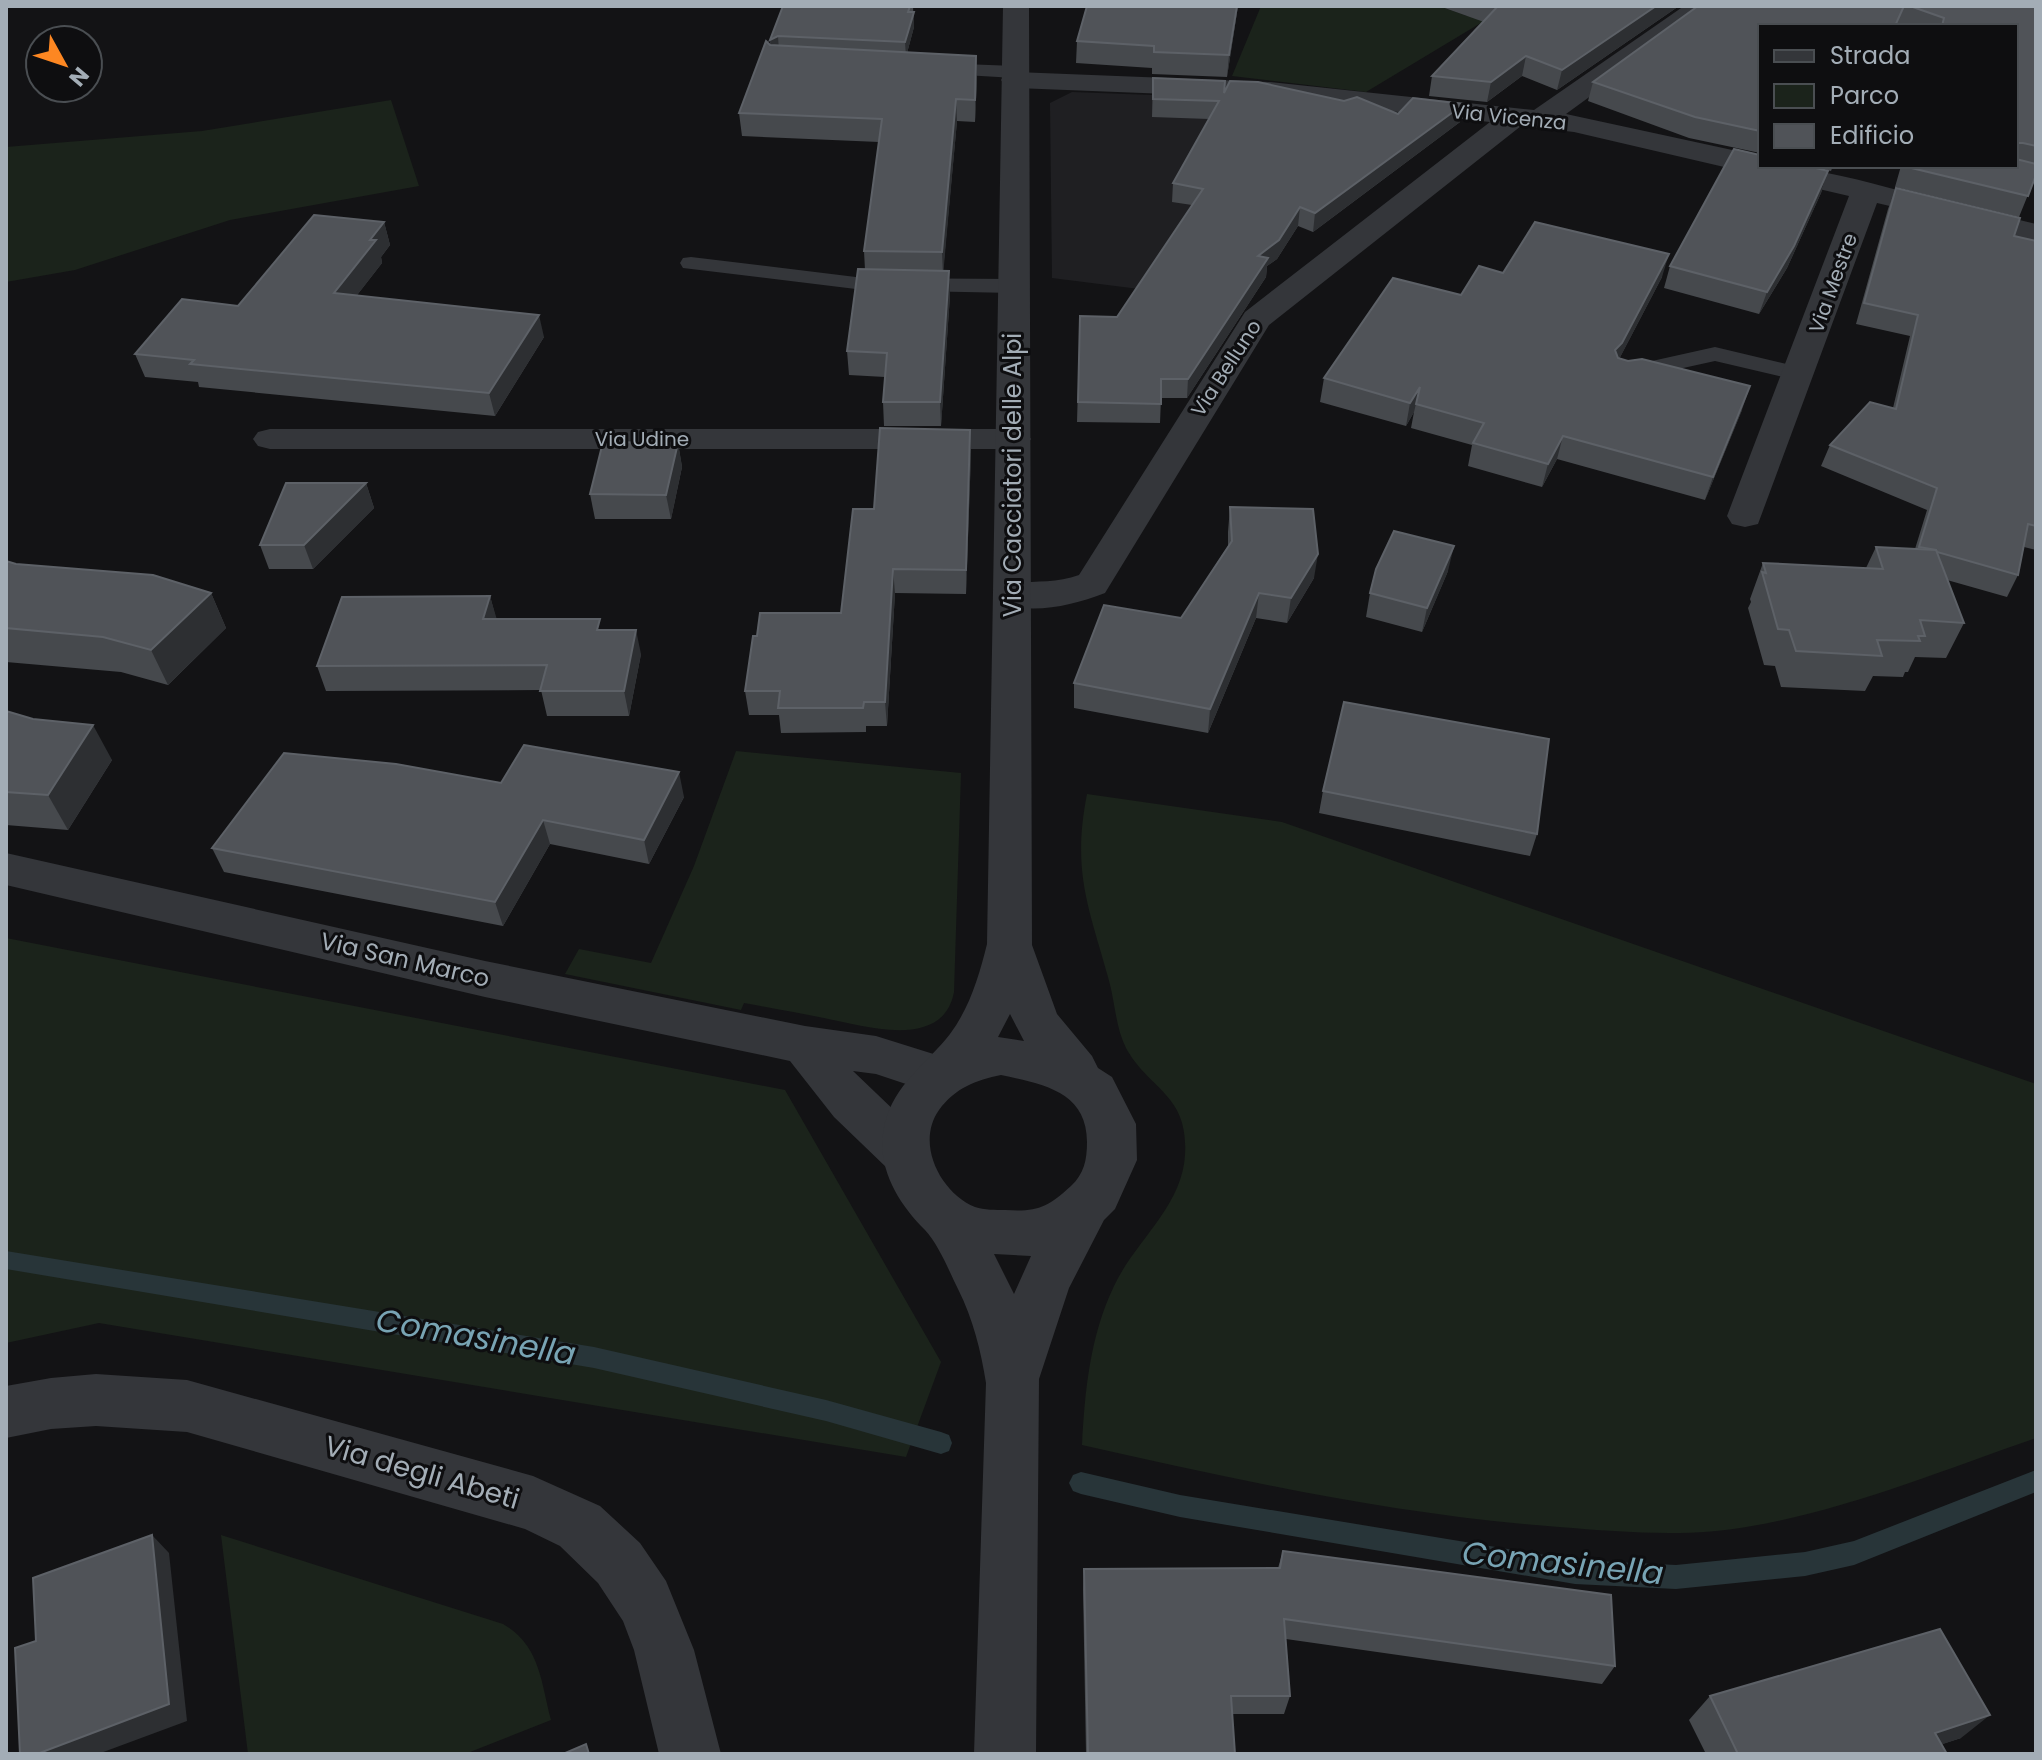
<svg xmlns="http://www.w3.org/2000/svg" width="2042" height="1760" font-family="Poppins,sans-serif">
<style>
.built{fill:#1f1f22}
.green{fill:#1b231b}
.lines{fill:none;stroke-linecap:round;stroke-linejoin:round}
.stream{fill:#283539;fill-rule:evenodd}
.service{fill:#34363a;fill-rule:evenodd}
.minor{fill:#34363a;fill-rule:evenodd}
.tertiary{fill:#34363a;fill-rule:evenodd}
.wall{fill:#46494d}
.shaded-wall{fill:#2d2f32}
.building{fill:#505358;stroke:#5d6167;stroke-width:2}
.labels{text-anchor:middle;stroke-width:6;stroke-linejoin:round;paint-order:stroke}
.far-street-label{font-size:20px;fill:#a3adb6;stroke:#0e0e10}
.street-label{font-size:24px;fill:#a3adb6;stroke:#0e0e10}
.near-street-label{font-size:28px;fill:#a3adb6;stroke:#0e0e10}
.near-water-label{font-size:32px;font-style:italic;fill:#78a4b4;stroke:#0e0e10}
</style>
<rect width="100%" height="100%" fill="#131315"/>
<polygon class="built" points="1072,92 1282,100 1147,290 1052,278 1050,103"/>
<g class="green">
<polygon points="1261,6 1439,6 1467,16 1509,6 1366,92 1232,76"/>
<polygon points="391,100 419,186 230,220 75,270 6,282 6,147 202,131"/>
<path d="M736,751L961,773L954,992C943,1051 864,1026 824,1018C798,1013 771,1008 744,1003L741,1010L565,974L579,949L651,963L694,866Z"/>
<path d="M1087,794L1282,822L2036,1084V1438C1943,1470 1849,1509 1752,1526C1688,1538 1624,1532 1559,1527C1395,1515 1242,1481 1082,1445C1085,1390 1090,1336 1114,1286C1135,1241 1182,1207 1185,1155C1189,1094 1149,1090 1126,1048C1115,1026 1115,1000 1108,977C1088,905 1072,871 1087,794Z"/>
<polygon points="6,938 785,1090 941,1362 906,1457 99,1323 6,1343"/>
<path d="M221,1535L503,1624C540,1645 541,1682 551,1720L465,1754H248Z"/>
</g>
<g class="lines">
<g class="stream">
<polygon points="6,1251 594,1347 826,1400 941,1432 949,1435 952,1443 949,1451 941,1454 826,1421 594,1368 6,1269"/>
<polygon points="2036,1470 2036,1492 1854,1565 1805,1576 1676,1589 1575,1584 1180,1517 1081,1494 1073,1491 1069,1483 1073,1475 1081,1472 1180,1495 1575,1560 1676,1565 1805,1552 1854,1541"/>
</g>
<g class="service">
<polygon points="937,63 1015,66 1024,72 1015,78 930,73 928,69"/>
<polygon points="691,257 864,278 1014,279 1025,286 1014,293 864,290 683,268 680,263 683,258"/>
<polygon points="1715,347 1808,369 1811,374 1808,379 1800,381 1715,361 1624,381 1616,379 1613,374 1616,369"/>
</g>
<g class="minor">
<path d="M1684,6H1714L1566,114L1760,156V166C1812,166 1855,179 1905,192L1909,198L1905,204L1894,207L1877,203L1758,524L1745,527L1732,524L1727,516L1849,196L1574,132L1521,126L1269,325L1105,593C1071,606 1036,614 1000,604L994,595L1000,586C1026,579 1052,585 1079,575L1245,312L1490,122L1269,98L1015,88L1005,86L1001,80L1005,74L1015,72L1269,82L1534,110Z"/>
<polygon points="1957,205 2036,224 2036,242 1946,220 1942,214 1946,208"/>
<polygon points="270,429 1014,429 1026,432 1031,439 1026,446 1014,449 270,449 258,446 253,439 258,432"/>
<polygon points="6,853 485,961 805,1026 876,1036 959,1062 966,1076 959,1090 942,1096 876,1074 853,1071 923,1138 930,1153 923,1168 905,1174 887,1168 834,1117 790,1061 485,997 6,885"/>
<polygon points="96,1374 187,1380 533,1476 600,1506 640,1543 666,1581 694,1650 721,1754 659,1754 634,1650 623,1621 598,1583 560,1546 525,1529 187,1432 96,1426 51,1429 6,1438 6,1386 51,1378"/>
</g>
<path class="tertiary" d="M1003,6H1029L1032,945L1057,1014L1092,1056L1098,1068L1112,1077L1136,1124L1137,1160L1115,1209L1104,1220L1069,1288L1039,1379L1036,1754H974L986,1383C981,1351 973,1319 958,1289C949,1271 939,1245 925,1230C895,1200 872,1160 887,1116C899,1081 928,1062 950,1034C970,1007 979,976 987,944ZM1010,1014L1024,1041L998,1037ZM1001,1075C1042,1084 1087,1091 1087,1142C1087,1160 1084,1174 1071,1186C1047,1208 1037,1212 1005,1210C996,1210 984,1210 975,1207C941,1193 915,1144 939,1110C955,1088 976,1080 1001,1075ZM994,1254L1031,1256L1014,1294Z"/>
</g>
<g class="wall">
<polygon points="783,6 913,6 914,27 907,53 977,79 975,122 957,121 943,271 950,295 941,426 884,426 883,402 885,377 849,375 847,351 865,270 864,251 879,142 742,136 739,113 770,45 770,40"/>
<polygon points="1238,6 1227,77 1152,74 1152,68 1076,63 1077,41"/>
<polygon points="1439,6 1679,6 1557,90 1522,76 1487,102 1429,96 1432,76 1484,22"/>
<polygon points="1698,6 2036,6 2036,175 2019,217 1895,187 1901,166 2016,166 2016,26 1905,26 1898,23 1897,26 1760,26 1760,153 1689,138 1588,101 1593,82"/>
<polygon points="1153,78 1225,91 1460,122 1313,232 1298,226 1277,259 1267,266 1266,277 1187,398 1161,398 1160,423 1077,422 1080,316 1117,317 1192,205 1172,202 1173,183 1209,119 1152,117"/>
<polygon points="1811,166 1833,166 1831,171"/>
<polygon points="1828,171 1821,193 1787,268 1759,314 1664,288 1670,266"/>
<polygon points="1896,188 2014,236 2036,241 2036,550 2024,547 2018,575 2007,597 1947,580 1964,623 1946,658 1915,657 1908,672 1905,672 1903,677 1873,676 1865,691 1781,687 1775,666 1764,665 1748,608 1751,602 1750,599 1763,563 1866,568 1876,547 1915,549 1927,510 1821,466 1830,445 1893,408 1910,336 1856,324 1888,209"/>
<polygon points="384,222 390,245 381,257 382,263 357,295 544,337 495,416 199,387 198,382 145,377 135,354 238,306"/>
<polygon points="1503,273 1662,277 1619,359 1742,410 1705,500 1557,459 1542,487 1468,466 1472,445 1411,428 1414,412 1406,426 1320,402 1324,378 1461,295"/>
<polygon points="970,430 971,454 966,594 895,593 887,726 866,726 866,732 781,733 779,715 749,715 745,691 757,636 841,613 874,509"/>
<polygon points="678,443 682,467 671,519 595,519 590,494"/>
<polygon points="366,483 374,508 313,569 269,569 260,545"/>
<polygon points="1230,507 1314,578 1287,623 1256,618 1208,733 1074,708 1074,683 1181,618 1228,546 1228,532"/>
<polygon points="6,561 16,564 211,593 226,628 168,685 121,672 6,662"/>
<polygon points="1448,571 1422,632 1366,617 1370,593"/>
<polygon points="490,596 496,619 603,630 641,654 629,716 547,716 541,690 326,691 317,666"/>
<polygon points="6,711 112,760 68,830 6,825"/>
<polygon points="501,783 684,797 649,864 550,844 503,926 224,872 212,848"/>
<polygon points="1323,791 1537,834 1530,856 1319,813"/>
<polygon points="1283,1551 1615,1666 1602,1684 1286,1639 1290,1696 1284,1714 1232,1714 1235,1754 1086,1754 1083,1589 1084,1569 1278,1568"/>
<polygon points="1710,1696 1961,1738 1942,1744 1947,1754 1706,1754 1689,1720"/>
</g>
<g class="shaded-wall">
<polygon points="1237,6 1238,6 1227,77 1229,55"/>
<polygon points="1656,6 1679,6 1557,90 1562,70"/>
<polygon points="914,12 914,27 906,57 905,42"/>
<polygon points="778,36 779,51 771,55 770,40"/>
<polygon points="976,56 977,79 975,122 975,100"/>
<polygon points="1526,56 1522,76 1487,102 1491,82"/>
<polygon points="956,99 957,121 943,276 942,252"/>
<polygon points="1464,104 1460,122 1313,232 1315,213"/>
<polygon points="1828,171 1821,193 1787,268 1759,314 1767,292"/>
<polygon points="1300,207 1298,226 1277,259 1267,266 1266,277 1187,398 1188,379 1258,256"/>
<polygon points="384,222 390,245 381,257 382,263 341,316 334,293 370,240"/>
<polygon points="1669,254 1662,277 1615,367 1615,350"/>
<polygon points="949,271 950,295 941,426 940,402"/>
<polygon points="539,315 544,337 495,416 489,393"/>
<polygon points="1750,386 1742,410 1705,500 1713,477"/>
<polygon points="1420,387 1414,412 1406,426 1410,403"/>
<polygon points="970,430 971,454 966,594 966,570"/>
<polygon points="1563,436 1557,459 1542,487 1548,464"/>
<polygon points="678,443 682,467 671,519 666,495"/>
<polygon points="366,483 374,508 313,569 304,545"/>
<polygon points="1454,546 1448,571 1422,632 1427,608"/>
<polygon points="1318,554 1314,578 1287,623 1291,598"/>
<polygon points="893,569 895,593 887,726 885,702"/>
<polygon points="211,593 226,628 168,685 151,650"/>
<polygon points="1259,593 1256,618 1208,733 1210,709"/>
<polygon points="490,596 497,620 483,619"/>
<polygon points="636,630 641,654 629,716 624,691"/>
<polygon points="93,725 112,760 68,830 48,795"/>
<polygon points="679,772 684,797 649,864 644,840"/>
<polygon points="543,820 550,844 503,926 495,902"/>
<polygon points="152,1535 169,1553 187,1721 98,1754 37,1754"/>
<polygon points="1990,1715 1961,1738 1913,1754 1935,1733"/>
</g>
<g class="building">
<polygon points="783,6 910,6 908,12 914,12 905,42 778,36 770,40"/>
<polygon points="1087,6 1237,6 1229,55 1154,52 1154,46 1077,41"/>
<polygon points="1498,6 1656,6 1562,70 1526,56 1491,82 1432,76"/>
<polygon points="1698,6 1904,6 1895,26 1760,26 1760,131 1695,117 1593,82"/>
<polygon points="1910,6 2036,6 2036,146 2023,143 2016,143 2016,26 1942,26 1944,18"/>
<polygon points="766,41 770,45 976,56 975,100 956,99 942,252 864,251 882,119 739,113"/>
<polygon points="1153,78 1225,81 1224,93 1230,81 1258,82 1344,101 1357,97 1398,114 1413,98 1464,104 1315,213 1300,207 1279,240 1258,256 1268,258 1188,379 1161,379 1161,404 1078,402 1080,316 1117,317 1203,189 1173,183 1219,101 1153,99"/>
<polygon points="1734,149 1760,155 1760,166 1808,166 1828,171 1794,246 1767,292 1670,266"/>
<polygon points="2016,159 2036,164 2036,175 2028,196 1903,166 2016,166"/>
<polygon points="1896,188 2020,218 2014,236 2036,241 2036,526 2028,524 2018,575 1937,552 1936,550 1919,547 1937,488 1830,445 1870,402 1896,409 1918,315 1864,303"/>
<polygon points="314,215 384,222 370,240 376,240 334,293 539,315 489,393 190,364 194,360 135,354 182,299 238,306"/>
<polygon points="1535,222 1669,254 1622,343 1615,350 1618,358 1628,361 1642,359 1750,386 1713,477 1563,436 1548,464 1473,443 1484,423 1416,404 1420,387 1410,403 1324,378 1393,278 1461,295 1479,266 1503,273"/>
<polygon points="858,269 949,271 940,402 883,402 887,353 847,351"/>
<polygon points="880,428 970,430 966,570 893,569 885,702 864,702 863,708 778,708 780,691 745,691 753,636 757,636 760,613 841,613 853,509 874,509"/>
<polygon points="603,442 678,443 666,495 590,494"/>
<polygon points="286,483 366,483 304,545 260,545"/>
<polygon points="1230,507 1313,509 1318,554 1291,598 1259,593 1210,709 1074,683 1104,605 1181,618 1232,541"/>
<polygon points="1394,531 1454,546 1427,608 1370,593 1376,569"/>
<polygon points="1876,547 1936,550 1964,623 1920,620 1925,636 1918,636 1920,641 1877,640 1882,656 1796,651 1789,630 1778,629 1762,572 1766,573 1763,563 1883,569"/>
<polygon points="6,561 16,564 153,575 211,593 151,650 103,637 6,628"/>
<polygon points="490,596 483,619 600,619 597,630 636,630 624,691 540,691 547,665 317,666 342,597"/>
<polygon points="1344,702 1549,739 1537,834 1323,791"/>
<polygon points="6,711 33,719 93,725 48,795 6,792"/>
<polygon points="524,745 679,772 644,840 543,820 495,902 212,848 284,753 396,764 501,783"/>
<polygon points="152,1535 169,1704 37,1754 20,1754 15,1648 36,1641 33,1578"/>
<polygon points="1283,1551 1611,1595 1615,1666 1284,1619 1290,1696 1231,1696 1235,1754 1088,1754 1084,1569 1280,1568"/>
<polygon points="1940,1629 1990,1715 1935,1733 1947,1754 1738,1754 1710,1696"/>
<polygon points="586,1744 589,1754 563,1754"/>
</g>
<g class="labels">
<g class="far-street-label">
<text transform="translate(1509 117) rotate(6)" y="7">Via Vicenza</text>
<text transform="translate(1833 283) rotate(-70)" y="7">Via Mestre</text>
<text transform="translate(1226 368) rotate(-57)" y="7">Via Belluno</text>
<text x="642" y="446">Via Udine</text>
</g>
<g class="street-label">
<text transform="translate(1013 475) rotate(-90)" y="8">Via Cacciatori delle Alpi</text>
<text transform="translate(405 960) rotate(13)" y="8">Via San Marco</text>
</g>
<g class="near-street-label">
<text transform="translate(422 1472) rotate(16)" y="10">Via degli Abeti</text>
</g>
<g class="near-water-label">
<text transform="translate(476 1337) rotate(10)" y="11">Comasinella</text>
<text transform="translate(1563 1563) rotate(6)" y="11">Comasinella</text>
</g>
</g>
<rect width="2042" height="1760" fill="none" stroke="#a3adb6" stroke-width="16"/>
<rect x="1758" y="24" width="260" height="144" fill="#0e0e10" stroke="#4a4e52" stroke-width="2"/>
<rect x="1774" y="50" width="40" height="12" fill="#34363a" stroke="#4a4e52" stroke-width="2"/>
<text x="1830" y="64" font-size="24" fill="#a3adb6">Strada</text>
<rect x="1774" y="84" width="40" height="24" fill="#1b231b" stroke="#4a4e52" stroke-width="2"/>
<text x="1830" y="104" font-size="24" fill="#a3adb6">Parco</text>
<rect x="1774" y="124" width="40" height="24" fill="#505358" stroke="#4a4e52" stroke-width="2"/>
<text x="1830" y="144" font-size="24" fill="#a3adb6">Edificio</text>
<g transform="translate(64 64) rotate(130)"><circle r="38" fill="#0e0e10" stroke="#4a4e52" stroke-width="2"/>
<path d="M0-6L14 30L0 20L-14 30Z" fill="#fd8722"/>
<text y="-12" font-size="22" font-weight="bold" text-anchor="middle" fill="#a3adb6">N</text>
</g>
</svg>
